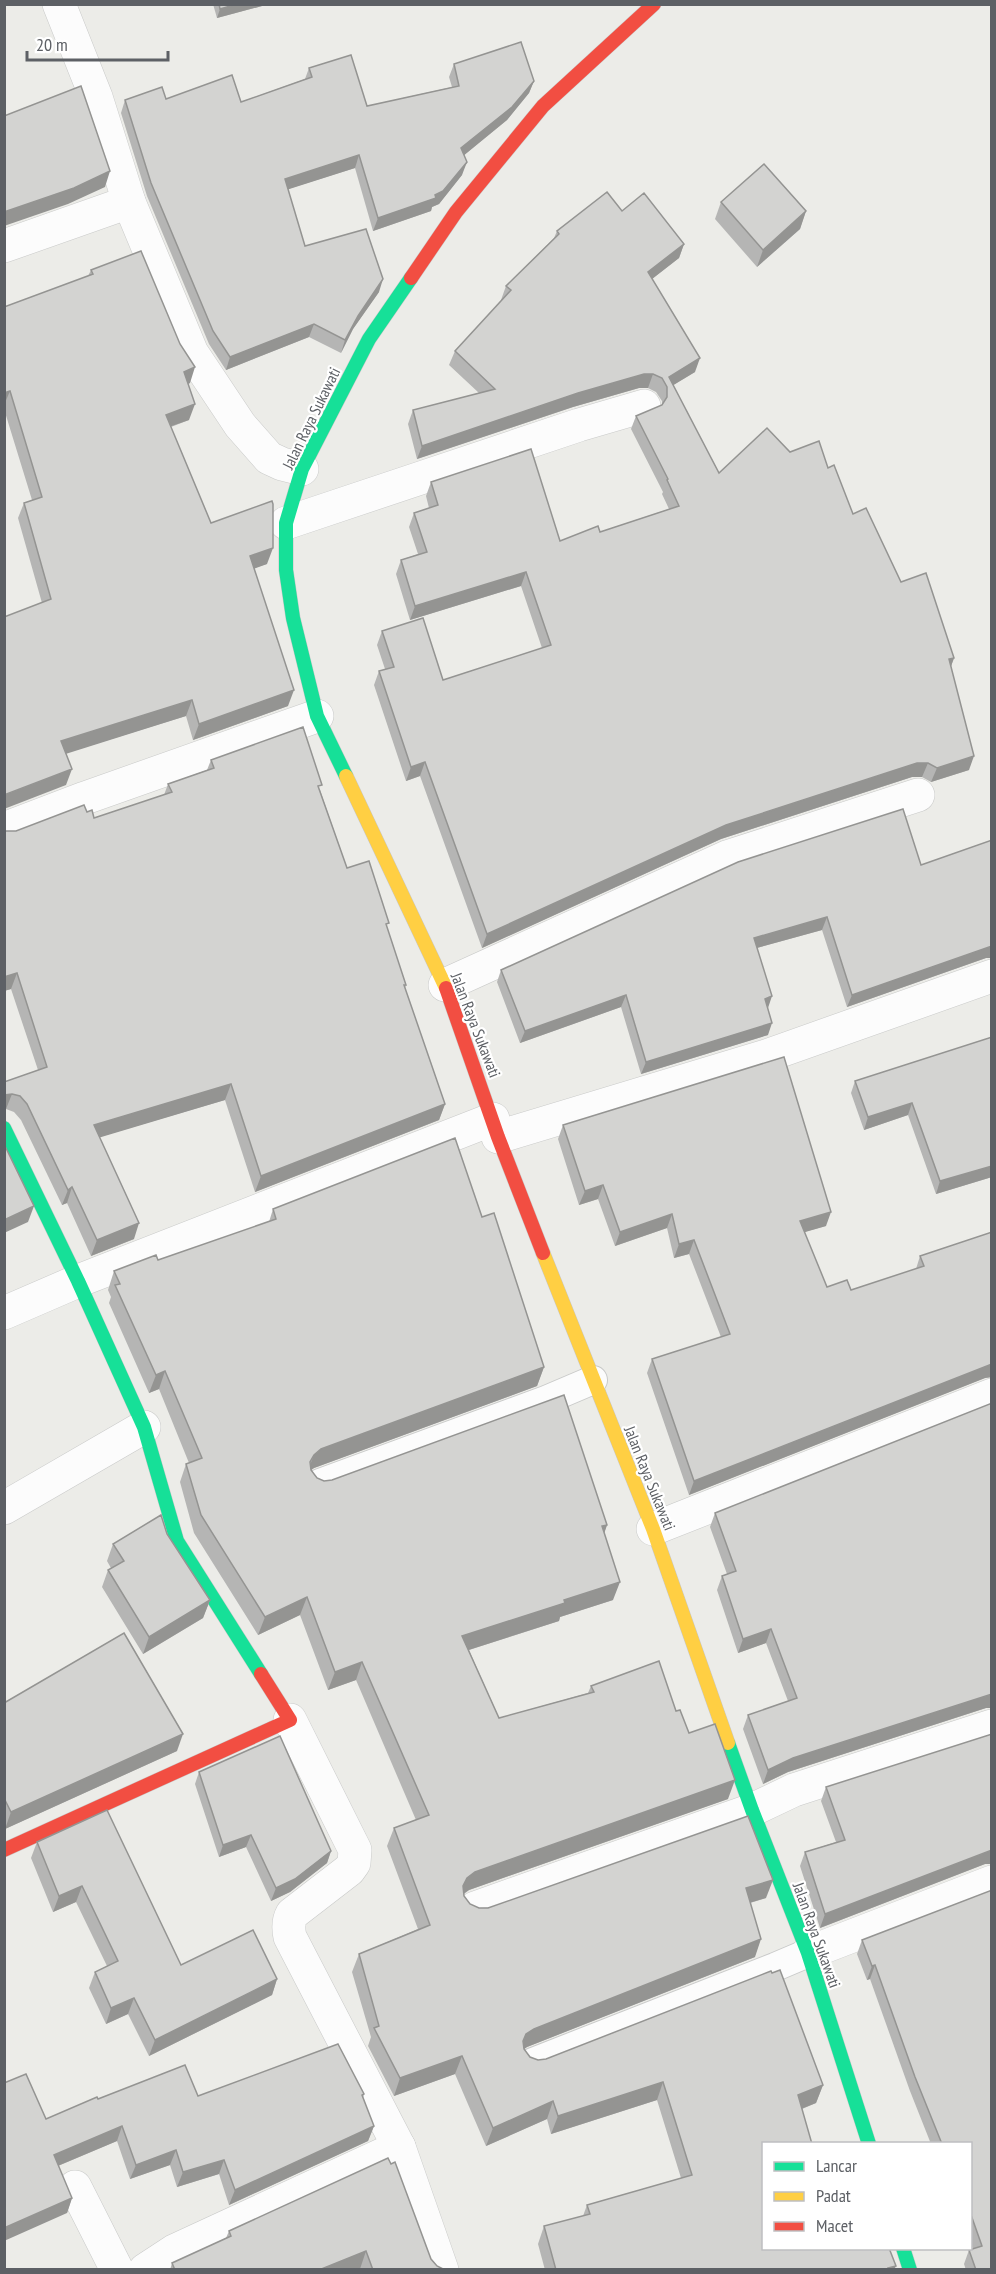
<svg xmlns="http://www.w3.org/2000/svg" width="996" height="2274" font-family="'PT Sans Narrow',sans-serif">
<style>
.lines{fill:none;stroke-linecap:round;stroke-linejoin:round}
.lane-casing{stroke:#c9cac9;stroke-width:30}
.street-casing{stroke:#c9cac9;stroke-width:34}
.fast-casing{stroke:#c8c8c8;stroke-width:15}
.slow-casing{stroke:#c8c8c8;stroke-width:15}
.jam-casing{stroke:#c8c8c8;stroke-width:15}
.lane{stroke:#fcfcfc;stroke-width:28}
.street{stroke:#fcfcfc;stroke-width:33}
.fast{stroke:#16e098;stroke-width:14}
.slow{stroke:#ffcf43;stroke-width:14}
.jam{stroke:#f24e42;stroke-width:14}
.wall{fill:#b5b5b4}
.shaded-wall{fill:#949492}
.building{fill:#d3d3d1;stroke:#949492;stroke-width:1.5}
.labels{text-anchor:middle;stroke-width:4.5;stroke-linejoin:round;paint-order:stroke}
.street-label{font-size:16px;fill:#5d6065;stroke:#fff}
</style>
<rect width="100%" height="100%" fill="#ecece8"/>
<g class="lines">
<g class="lane-casing">
<g id="lane">
<polyline points="320,1483 546,1400 593,1380"/>
<polyline points="533,2062 775,1967 808,1953"/>
</g>
</g>
<g class="street-casing">
<g id="street">
<polyline points="59,4 96,97 129,202 192,353 240,425 269,458 282,464 302,469"/>
<polyline points="4,246 129,202"/>
<polyline points="286,523 579,425 644,406"/>
<polyline points="4,829 85,798 317,716"/>
<polyline points="445,985 727,857 918,795"/>
<polyline points="498,1137 766,1056 992,976"/>
<polyline points="4,1313 78,1281 493,1119"/>
<polyline points="4,1508 144,1427"/>
<polyline points="653,1529 992,1395"/>
<path d="M290,1720L355,1850L354,1863L349,1870L292,1914C288,1921 288,1928 290,1937L399,2147L442,2270"/>
<polyline points="475,1908 752,1810 794,1790 992,1726"/>
<polyline points="808,1953 992,1882"/>
<polyline points="75,2187 117,2270"/>
<polyline points="145,2270 174,2251 399,2147"/>
</g>
</g>
<g class="fast-casing">
<g id="fast">
<polyline points="346,776 317,716 293,618 286,570 286,523 302,469 369,339 411,278"/>
<polyline points="4,1128 78,1281 144,1427 177,1541 261,1674"/>
<polyline points="728,1743 752,1810 808,1953 869,2144"/>
<polyline points="903,2248 910,2270"/>
</g>
</g>
<g class="slow-casing">
<g id="slow">
<polyline points="346,776 446,988"/>
<polyline points="543,1253 653,1529 728,1743"/>
</g>
</g>
<g class="jam-casing">
<g id="jam">
<polyline points="411,278 456,212 543,106 654,4"/>
<polyline points="446,988 498,1137 543,1253"/>
<polyline points="4,1850 290,1720 261,1674"/>
</g>
</g>
<use href="#lane" class="lane"/>
<use href="#street" class="street"/>
<use href="#fast" class="fast"/>
<use href="#slow" class="slow"/>
<use href="#jam" class="jam"/>
</g>
<g class="wall">
<polygon points="213,4 263,4 262,6 217,18"/>
<polygon points="454,64 534,81 529,93 507,120 464,155 462,175 439,204 432,207 431,211 373,231 355,168 288,189 305,246 379,292 353,329 341,353 309,337 226,370 209,344 147,196 121,113 125,100 166,99 241,102 305,79 309,68 367,106 452,87 449,77"/>
<polygon points="721,202 806,211 800,229 757,267 715,219"/>
<polygon points="622,211 684,244 679,258 652,279 695,372 673,385 719,473 790,452 828,468 853,514 954,658 951,666 969,770 931,782 922,777 912,777 721,839 482,948 420,776 406,781 374,685 379,671 385,669 377,645 382,631 443,680 542,648 521,586 410,620 396,574 401,560 418,554 409,527 414,513 429,508 426,496 431,482 560,541 600,532 669,509 662,494 663,492 631,429 636,416 662,405 662,401 656,392 648,388 639,388 573,407 417,459 408,424 413,410 479,393 449,365 455,351 502,300 501,300 506,286 554,238 557,231"/>
<polygon points="91,270 190,383 188,384 189,420 171,427 211,523 267,564 254,568 288,706 193,740 186,716 66,753 66,785 42,603 18,518 24,503 32,500 4,409 4,307 88,276"/>
<polygon points="211,760 320,790 347,868 387,928 406,985 405,988 445,1104 439,1120 255,1192 225,1100 99,1137 134,1239 91,1256 67,1203 62,1205 21,1120 14,1112 6,1109 4,1082 38,1070 11,989 4,991 4,831 16,831 87,812 94,818 164,795 168,784 207,770"/>
<polygon points="992,840 992,958 986,958 847,1007 822,930 757,948 768,1008 768,1035 641,1074 621,1007 520,1043 497,982 501,970 921,865"/>
<polygon points="992,1037 992,1177 936,1194 908,1115 864,1130 851,1093 855,1081"/>
<polygon points="563,1125 826,1226 804,1232 827,1287 851,1290 916,1269 920,1256 992,1232 992,1377 985,1378 689,1495 647,1373 652,1359 721,1337 689,1254 674,1258 667,1228 615,1246 598,1199 579,1205 558,1139"/>
<polygon points="273,1209 482,1217 544,1367 537,1386 314,1468 311,1470 317,1478 324,1481 607,1525 604,1533 613,1600 560,1617 559,1621 469,1650 499,1718 588,1693 591,1686 676,1711 728,1799 469,1890 464,1894 464,1896 470,1904 479,1908 766,1898 750,1903 755,1957 527,2047 524,2049 530,2057 538,2060 823,2085 816,2103 802,2109 764,2144 894,2270 545,2270 538,2244 544,2226 583,2216 587,2205 681,2178 657,2100 551,2134 547,2119 486,2146 455,2074 394,2096 368,2046 371,2037 352,1972 359,1954 418,1929 387,1846 394,1828 416,1820 356,1680 328,1690 300,1615 258,1635 194,1533 180,1482 186,1464 189,1463 159,1389 149,1393 109,1303 111,1297 108,1290 114,1271 158,1260 269,1222"/>
<polygon points="715,1513 986,1708 788,1772 763,1784 743,1729 748,1715 788,1701 766,1643 738,1653 717,1590 722,1576 727,1574 710,1527"/>
<polygon points="167,1534 210,1600 203,1618 143,1654 102,1587 108,1570 111,1568 107,1561 113,1544"/>
<polygon points="4,1703 177,1751 5,1829"/>
<polygon points="199,1772 331,1851 327,1863 290,1892 271,1901 246,1847 219,1857 195,1784"/>
<polygon points="826,1787 985,1864 820,1928 800,1866 805,1852 836,1842 821,1801"/>
<polygon points="37,1842 181,1965 277,1979 272,1995 149,2056 128,2014 106,2024 89,1988 95,1972 107,1966 76,1902 53,1912 31,1858"/>
<polygon points="992,1890 992,2270 966,2270 964,2264 969,2250 973,2249 970,2241 970,2144 931,2144 910,2091 870,1979 867,1980 857,1954 862,1940"/>
<polygon points="364,2094 363,2098 374,2126 368,2141 229,2205 219,2174 177,2187 170,2165 130,2179 117,2141 58,2166 72,2198 67,2213 46,2119 98,2099"/>
<polygon points="229,2231 431,2259 437,2266 445,2270 170,2270 172,2263 226,2238"/>
</g>
<g class="shaded-wall">
<polygon points="237,4 263,4 262,6 217,18 220,9"/>
<polygon points="534,81 529,93 507,120 457,161 461,148"/>
<polygon points="359,155 355,168 280,192 285,179"/>
<polygon points="467,162 462,175 439,204 432,207 431,211 373,231 378,218 435,195"/>
<polygon points="110,171 105,187 68,204 4,226 4,212"/>
<polygon points="806,211 800,229 757,267 763,250"/>
<polygon points="684,244 679,258 643,286 648,272"/>
<polygon points="383,279 379,292 353,329 341,353 345,340 358,316"/>
<polygon points="314,324 309,337 226,370 230,357"/>
<polygon points="700,358 695,372 667,389 669,377"/>
<polygon points="195,367 190,383 178,388 184,372"/>
<polygon points="644,374 653,374 648,388 639,388 573,407 417,459 422,446 578,393"/>
<polygon points="10,391 4,405 4,393"/>
<polygon points="195,404 189,420 160,430 166,415"/>
<polygon points="273,548 267,564 245,572 250,556"/>
<polygon points="526,572 521,586 410,620 415,606"/>
<polygon points="954,658 949,672 949,659"/>
<polygon points="294,690 288,706 193,740 199,724"/>
<polygon points="192,700 186,716 56,757 61,741"/>
<polygon points="974,756 969,770 931,782 937,768"/>
<polygon points="425,762 420,776 406,781 411,767"/>
<polygon points="917,763 928,763 922,777 912,777 721,839 482,948 487,934 726,825"/>
<polygon points="72,769 66,785 4,809 4,795"/>
<polygon points="827,917 822,930 749,950 754,938"/>
<polygon points="992,946 992,958 986,958 847,1007 852,995"/>
<polygon points="17,973 11,989 4,991 4,977"/>
<polygon points="626,995 621,1007 520,1043 525,1031"/>
<polygon points="772,996 768,1008 765,999"/>
<polygon points="772,1023 768,1035 641,1074 646,1062"/>
<polygon points="231,1084 225,1100 88,1141 94,1125"/>
<polygon points="12,1094 6,1109 4,1110 4,1095"/>
<polygon points="912,1103 908,1115 864,1130 868,1117"/>
<polygon points="445,1104 439,1120 255,1192 261,1176"/>
<polygon points="992,1166 992,1177 936,1194 940,1181"/>
<polygon points="603,1185 598,1199 579,1205 585,1191"/>
<polygon points="72,1187 67,1203 62,1205 68,1190"/>
<polygon points="34,1206 28,1222 4,1233 4,1220"/>
<polygon points="831,1212 826,1226 795,1235 800,1221"/>
<polygon points="672,1214 667,1228 615,1246 620,1232"/>
<polygon points="139,1223 134,1239 91,1256 97,1240"/>
<polygon points="694,1240 689,1254 674,1258 679,1244"/>
<polygon points="992,1364 992,1377 985,1378 689,1495 694,1481"/>
<polygon points="544,1367 537,1386 314,1468 307,1473 304,1480 314,1455 321,1449"/>
<polygon points="165,1371 159,1389 149,1393 156,1375"/>
<polygon points="607,1525 601,1543 602,1526"/>
<polygon points="620,1582 613,1600 560,1617 559,1621 456,1654 462,1636 564,1600"/>
<polygon points="307,1597 300,1615 258,1635 265,1617"/>
<polygon points="210,1600 203,1618 143,1654 149,1637"/>
<polygon points="771,1629 766,1643 738,1653 743,1639"/>
<polygon points="362,1662 356,1680 328,1690 335,1672"/>
<polygon points="992,1694 992,1708 986,1708 788,1772 763,1784 768,1770 793,1758"/>
<polygon points="183,1734 177,1751 5,1829 11,1812"/>
<polygon points="735,1780 728,1799 469,1890 460,1896 463,1886 467,1878 475,1872"/>
<polygon points="251,1835 246,1847 219,1857 223,1845"/>
<polygon points="992,1850 992,1864 985,1864 820,1928 825,1914"/>
<polygon points="331,1851 327,1863 290,1892 271,1901 276,1888"/>
<polygon points="773,1880 766,1898 739,1906 746,1888"/>
<polygon points="82,1886 76,1902 53,1912 59,1896"/>
<polygon points="761,1939 755,1957 527,2047 520,2052 517,2059 526,2034 534,2029"/>
<polygon points="875,1965 870,1979 867,1980 872,1966"/>
<polygon points="277,1979 272,1995 149,2056 155,2040"/>
<polygon points="134,1998 128,2014 106,2024 111,2008"/>
<polygon points="462,2056 455,2074 394,2096 400,2078"/>
<polygon points="663,2082 657,2100 551,2134 558,2116"/>
<polygon points="823,2085 816,2103 791,2113 798,2095"/>
<polygon points="553,2101 547,2119 486,2146 493,2128"/>
<polygon points="122,2126 117,2141 48,2170 54,2155"/>
<polygon points="374,2126 368,2141 229,2205 235,2190"/>
<polygon points="176,2150 170,2165 130,2179 136,2165"/>
<polygon points="224,2160 219,2174 177,2187 183,2172"/>
<polygon points="72,2198 67,2213 4,2241 4,2228"/>
<polygon points="366,2251 360,2269 319,2270"/>
<polygon points="896,2266 894,2270 888,2270 888,2268"/>
</g>
<g class="building">
<polygon points="219,4 237,4 220,9"/>
<polygon points="521,42 534,81 512,107 461,148 467,162 443,191 435,195 436,198 378,218 359,155 285,179 305,246 366,229 383,279 358,316 345,340 314,324 230,357 213,331 151,183 125,100 162,87 166,99 232,75 241,102 312,77 309,68 351,55 367,106 459,86 454,64"/>
<polygon points="81,86 110,171 74,188 4,212 4,116"/>
<polygon points="764,164 806,211 763,250 721,202"/>
<polygon points="607,192 622,211 644,193 684,244 648,272 700,358 669,377 719,473 767,428 790,452 819,441 828,468 834,465 853,514 866,508 901,582 926,573 954,658 949,659 974,756 937,768 928,763 917,763 726,825 487,934 425,762 411,767 379,671 394,667 382,631 423,618 443,680 551,645 526,572 415,606 401,560 427,552 414,513 438,505 431,482 531,449 560,541 598,526 600,532 679,506 667,480 668,479 636,416 662,405 667,397 667,387 662,378 653,374 644,374 578,393 422,446 413,410 495,389 455,351 511,290 506,286 559,234 557,231"/>
<polygon points="141,251 180,344 195,367 184,372 195,404 166,415 211,523 272,501 273,504 273,548 250,556 294,690 199,724 192,700 61,741 72,769 4,795 4,617 51,599 24,503 42,497 10,391 4,393 4,307 93,274 91,270"/>
<polygon points="303,727 322,785 318,786 347,868 369,861 389,923 386,924 406,985 404,985 445,1104 261,1176 231,1084 94,1125 139,1223 97,1240 72,1187 68,1190 27,1104 20,1096 12,1094 4,1095 4,1082 47,1067 17,973 4,977 4,831 16,831 84,805 87,812 92,810 94,818 172,792 168,784 214,768 211,760"/>
<polygon points="903,809 921,865 992,840 992,946 852,995 827,917 754,938 772,996 765,999 772,1023 646,1062 626,995 525,1031 501,970 738,862"/>
<polygon points="992,1037 992,1166 940,1181 912,1103 868,1117 855,1081"/>
<polygon points="784,1057 831,1212 800,1221 827,1287 847,1280 851,1290 924,1266 920,1256 992,1232 992,1364 694,1481 652,1359 730,1334 694,1240 679,1244 672,1214 620,1232 603,1185 585,1191 563,1125"/>
<polygon points="455,1138 482,1217 494,1213 544,1367 321,1449 314,1455 310,1462 311,1470 317,1478 324,1481 332,1480 564,1395 607,1525 602,1526 620,1582 564,1600 565,1603 462,1636 499,1718 594,1692 591,1686 659,1661 676,1711 680,1710 689,1733 715,1724 735,1780 475,1872 467,1878 463,1886 464,1896 470,1904 479,1908 488,1908 748,1816 773,1880 746,1888 761,1939 534,2029 526,2034 523,2041 524,2049 530,2057 538,2060 546,2059 771,1971 772,1973 780,1970 823,2085 798,2095 812,2144 764,2144 764,2248 889,2248 896,2266 888,2268 889,2270 556,2270 544,2226 590,2214 587,2205 692,2175 663,2082 558,2116 553,2101 493,2128 462,2056 400,2078 374,2028 379,2026 359,1954 430,1925 394,1828 429,1815 362,1662 335,1672 307,1597 265,1617 201,1515 186,1464 202,1458 165,1371 156,1375 115,1285 120,1284 114,1271 156,1255 158,1260 276,1219 273,1209"/>
<polygon points="4,1144 34,1206 4,1220"/>
<polygon points="992,1403 992,1694 793,1758 768,1770 748,1715 797,1698 771,1629 743,1639 722,1576 736,1571 715,1513"/>
<polygon points="161,1515 167,1534 210,1600 149,1637 108,1570 124,1561 113,1544"/>
<polygon points="124,1633 183,1734 11,1812 4,1798 4,1703"/>
<polygon points="992,1734 992,1850 825,1914 805,1852 845,1840 826,1787"/>
<polygon points="280,1736 331,1851 295,1879 276,1888 251,1835 223,1845 199,1772"/>
<polygon points="107,1810 181,1965 253,1930 277,1979 155,2040 134,1998 111,2008 95,1972 118,1961 82,1886 59,1896 37,1842"/>
<polygon points="992,1890 992,2270 976,2270 969,2250 982,2246 970,2212 970,2144 942,2144 915,2077 875,1965 872,1966 862,1940"/>
<polygon points="338,2044 364,2094 362,2095 374,2126 235,2190 224,2160 183,2172 176,2150 136,2165 122,2126 54,2155 72,2198 4,2228 4,2083 26,2074 46,2119 97,2097 98,2099 185,2065 198,2096"/>
<polygon points="388,2158 391,2164 395,2162 431,2259 437,2266 445,2270 373,2270 366,2251 319,2270 175,2270 172,2263 231,2236 229,2231"/>
</g>
<g class="labels">
<g class="street-label">
<text transform="translate(311 418) rotate(-64)" y="6">Jalan Raya Sukawati</text>
<text transform="translate(476 1025) rotate(69)" y="6">Jalan Raya Sukawati</text>
<text transform="translate(650 1478) rotate(68)" y="6">Jalan Raya Sukawati</text>
<text transform="translate(817 1935) rotate(70)" y="6">Jalan Raya Sukawati</text>
</g>
</g>
<rect width="996" height="2274" fill="none" stroke="#5d6065" stroke-width="12"/>
<rect x="762" y="2142" width="210" height="108" fill="#ffffff" stroke="#bebfc1" stroke-width="1.5"/>
<rect x="774" y="2162" width="30" height="9" fill="#16e098" stroke="#bebfc1" stroke-width="1.5"/>
<text x="816" y="2172" font-size="18" fill="#5d6065">Lancar</text>
<rect x="774" y="2192" width="30" height="9" fill="#ffcf43" stroke="#bebfc1" stroke-width="1.5"/>
<text x="816" y="2202" font-size="18" fill="#5d6065">Padat</text>
<rect x="774" y="2222" width="30" height="9" fill="#f24e42" stroke="#bebfc1" stroke-width="1.5"/>
<text x="816" y="2232" font-size="18" fill="#5d6065">Macet</text>
<path d="M27 51v9h141v-9" fill="none" stroke="#5d6065" stroke-width="3"/>
<text x="36" y="51" font-size="18" fill="#5d6065" stroke="#ffffff" stroke-width="4.5" paint-order="stroke">20 m</text>
</svg>
